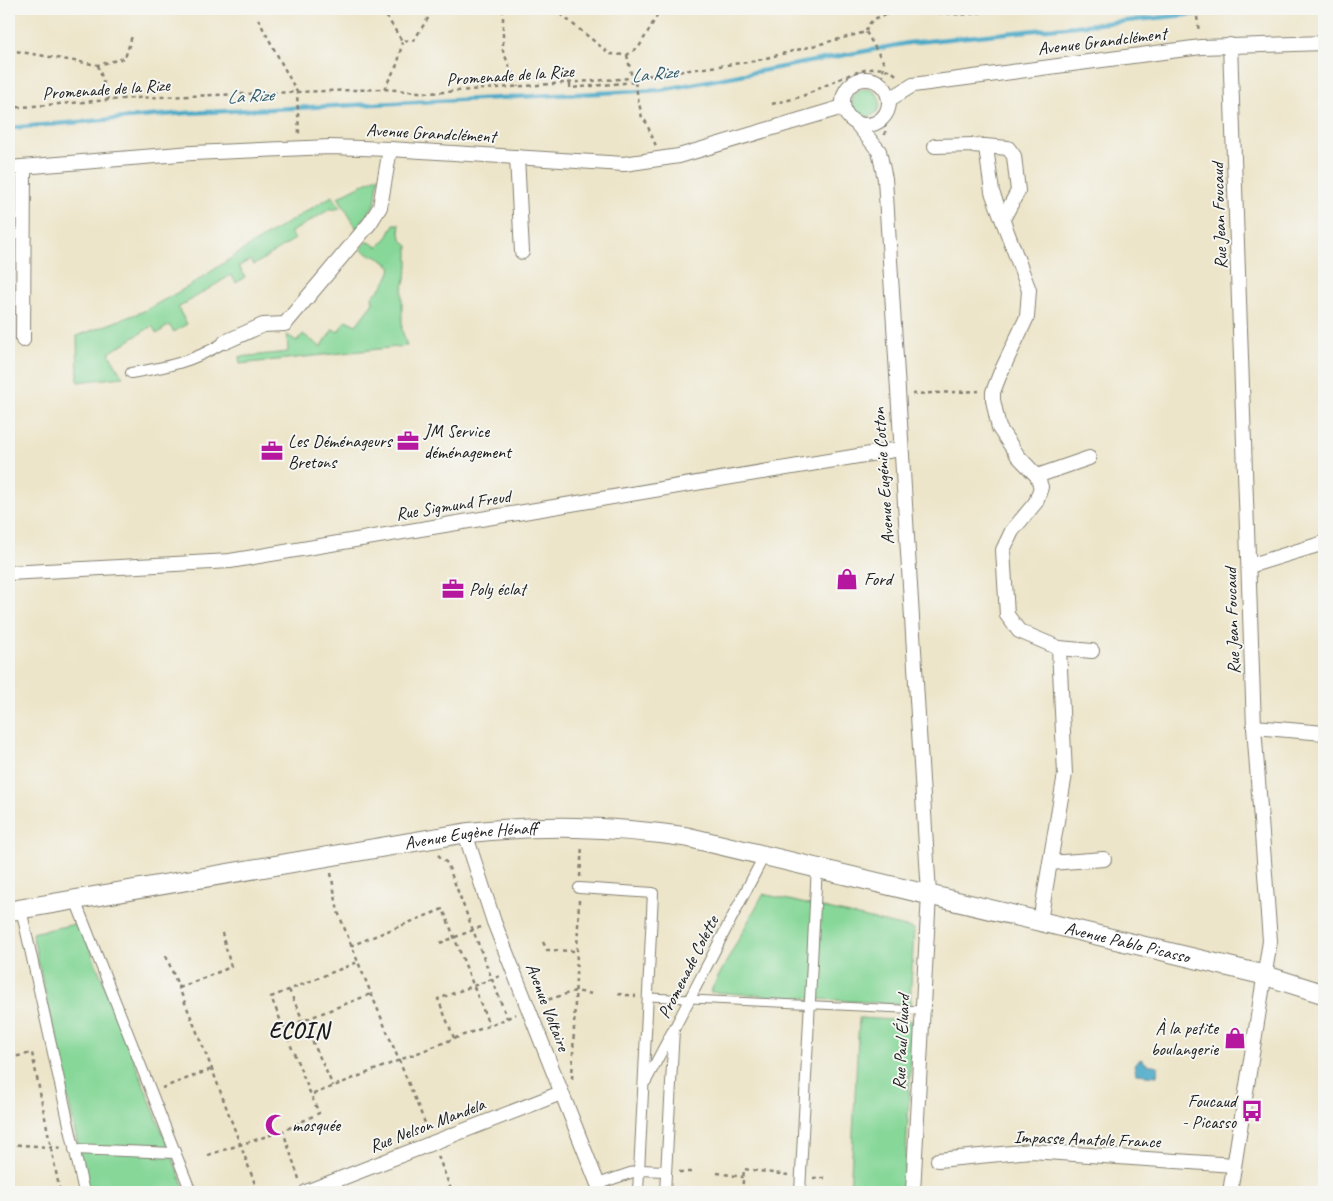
<svg xmlns="http://www.w3.org/2000/svg" width="1333" height="1201" font-family="Caveat,sans-serif">
<style>
.green{fill:#86d798;stroke:#517a5a}
.water{fill:#48a9c7;stroke:#326272}
.lines{fill:none;stroke-linecap:round;stroke-linejoin:round}
.stream{stroke:#48a9c7;stroke-width:4.5}
.service-casing{stroke:#848072;stroke-width:9}
.pedestrian-casing{stroke:#848072;stroke-width:12}
.minor-casing{stroke:#848072;stroke-width:16}
.secondary-casing{stroke:#848072;stroke-width:21}
.path{stroke:#848072;stroke-width:2.5;stroke-dasharray:4 4;stroke-linecap:butt}
.service{stroke:#fff;stroke-width:7}
.pedestrian{stroke:#fff;stroke-width:10}
.minor{stroke:#fff;stroke-width:14}
.secondary{stroke:#fff;stroke-width:19}
.labels{text-anchor:middle;stroke-width:4;stroke-linejoin:round;paint-order:stroke}
.street-label{font-size:18px;fill:#1c1c1c;stroke:#f6f6f2}
.poi-label{font-size:18px;fill:#1c1c1c;stroke:#f6f6f2;text-anchor:start}
.water-label{font-size:19px;font-style:italic;fill:#305b69;stroke:#f6f6f2}
.district-label{font-size:22px;font-weight:bold;letter-spacing:1px;fill:#1c1c1c;stroke:#f6f6f2}
</style>
<rect width="100%" height="100%" fill="#f6f6f2"/>
<filter id="ink" filterUnits="userSpaceOnUse"><feTurbulence type="fractalNoise" baseFrequency=".02" numOctaves="2"/><feDisplacementMap in="SourceGraphic" scale="10" xChannelSelector="R" yChannelSelector="G"/><feConvolveMatrix kernelMatrix="1 2 1 2 8 2 1 2 1" color-interpolation-filters="sRGB"/></filter>
<filter id="wash" filterUnits="userSpaceOnUse"><feTurbulence type="fractalNoise" baseFrequency=".0096" numOctaves="4" result="noise"/><feDisplacementMap in="SourceGraphic" scale="20" xChannelSelector="R" yChannelSelector="G"/><feGaussianBlur stdDeviation="1.12" result="paint"/><feColorMatrix in="noise" values="0 0 0 0 0 0 0 0 0 0 0 0 0 0 0 0 0 1.4 0 .05"/><feComposite in="paint" operator="in"/></filter>
<g filter="url(#wash)">
<rect width="100%" height="100%" fill="#ede5c9"/>
<g class="green">
<circle cx="866" cy="103" r="14"/>
<polygon points="379,176 375,204 357,229 338,197"/>
<polygon points="332,196 340,207 334,210 332,208 290,233 295,239 254,265 250,260 239,266 245,277 236,283 231,275 178,308 187,324 174,332 169,325 157,334 152,326 109,353 123,377 78,382 77,336 144,311 191,285 252,244"/>
<path d="M394,224H399L401,239L408,246V267L402,292V330L407,346L240,364L239,357L288,352L287,335L297,341L303,334L321,347L333,329L338,332L346,320L356,325L373,303L372,296C383,288 387,279 392,267L375,255L373,257L361,249L367,241L378,247L388,236Z"/>
<polygon points="763,894 914,929 910,1005 710,992"/>
<polygon points="80,923 186,1192 88,1192 32,933"/>
<polygon points="859,1018 913,1021 904,1192 850,1192"/>
</g>
<polygon class="water" points="1141,1059 1147,1064 1158,1066 1157,1076 1136,1074 1134,1064"/>
<g class="lines">
<polyline class="stream" points="9,128 186,113 661,90 908,43 1225,11 1297,9"/>
</g>
</g>
<g filter="url(#ink)">
<g class="lines">
<g class="service-casing">
<polyline id="service" points="649,997 922,1010"/>
</g>
<g class="pedestrian-casing">
<g id="pedestrian">
<path d="M131,373C168,367 192,362 225,342"/>
<polyline points="579,888 653,893 638,1192"/>
<polyline points="75,900 191,1192"/>
<polyline points="21,909 84,1192"/>
<polyline points="646,1081 672,1032"/>
<polyline points="74,1149 175,1153"/>
<polyline points="598,1184 639,1170 666,1171"/>
<polyline points="665,1192 674,1029 765,854"/>
<polyline points="800,1192 817,866"/>
</g>
</g>
<g class="minor-casing">
<g id="minor">
<circle cx="866" cy="102" r="23"/>
<polyline points="890,99 913,85 1201,47 1324,43"/>
<polyline points="857,124 879,151 885,179 929,894 913,1192"/>
<polyline points="935,146 973,145 1008,148 1014,156 1018,191 1003,219"/>
<polyline points="986,147 992,192 1029,290 1027,317 1000,374 993,392 993,400 999,428 1018,456 1037,476 1041,487 1036,502 1012,531 1003,550 1007,615 1019,631 1059,648 1065,774 1040,921"/>
<polyline points="517,157 522,252"/>
<polyline points="9,168 192,153 330,147 390,149 624,164 679,156 843,107"/>
<polyline points="23,340 24,167"/>
<polyline points="225,342 263,325 285,324 370,223 380,207 390,149"/>
<polyline points="1037,476 1089,458"/>
<polyline points="1249,566 1324,543"/>
<polyline points="9,573 230,561 900,449"/>
<polyline points="1059,648 1092,651"/>
<polyline points="1254,727 1324,733"/>
<polyline points="465,833 494,922 601,1192"/>
<polyline points="1050,863 1104,859"/>
<polyline points="938,1160 1031,1151 1234,1165"/>
<polyline points="306,1192 561,1093"/>
<polyline points="1230,1192 1270,941 1254,727 1230,45"/>
</g>
</g>
<g class="secondary-casing">
<g id="secondary">
<path id="s1" d="M9,911L465,833C544,824 609,826 687,837L1264,975L1324,994"/>
</g>
</g>
<g class="path">
<polyline points="382,9 402,41 414,40 434,9"/>
<polyline points="503,9 503,51 518,87"/>
<polyline points="554,9 610,54 627,55 639,47 661,9"/>
<polyline points="1196,9 1199,32"/>
<polyline points="258,19 297,92 299,134"/>
<polyline points="866,32 884,63 881,84"/>
<polyline points="9,50 98,65 125,58 132,36"/>
<polyline points="627,55 632,78"/>
<polyline points="98,65 109,100"/>
<polyline points="635,82 642,118 646,122 656,146"/>
<polyline points="570,84 570,88 635,82 639,78"/>
<polyline points="384,89 398,63 402,42"/>
<path d="M772,104C783,101 795,99 805,95C828,86 878,53 898,77"/>
<path d="M9,108L134,98L297,92L384,89L430,93L632,78L755,61L866,32C870,0 949,17 971,14C980,13 989,11 998,9"/>
<polyline points="885,135 886,115"/>
<polyline points="912,394 979,391"/>
<polyline points="438,855 447,863 507,1018"/>
<polyline points="331,873 338,912 358,962"/>
<polyline points="580,877 582,845"/>
<polyline points="543,942 547,950 577,951"/>
<polyline points="440,943 481,927"/>
<polyline points="350,946 443,909 489,1025"/>
<polyline points="166,956 212,1069 258,1192"/>
<polyline points="179,988 231,967 222,933"/>
<polyline points="289,990 333,1086"/>
<polyline points="618,994 636,996"/>
<polyline points="541,1002 575,991 593,994"/>
<polyline points="284,1028 371,994"/>
<polyline points="454,1038 438,999 500,976"/>
<polyline points="9,1058 32,1053 60,1192"/>
<polyline points="572,1079 579,900"/>
<polyline points="162,1088 212,1069"/>
<path d="M428,1130L358,962L271,997L311,1095C357,1077 402,1059 448,1041C470,1032 495,1025 516,1014"/>
<polyline points="9,1144 62,1148"/>
<polyline points="208,1155 283,1131"/>
<polyline points="438,1156 452,1192"/>
<polyline points="679,1172 693,1172"/>
<polyline points="717,1173 743,1177"/>
<polyline points="813,1178 829,1178"/>
<polyline points="299,1179 283,1131 319,1113 311,1095"/>
<polyline points="742,1192 744,1169 788,1175"/>
</g>
<use href="#service" class="service"/>
<use href="#pedestrian" class="pedestrian"/>
<use href="#minor" class="minor"/>
<use href="#secondary" class="secondary"/>
</g>
</g>
<defs>
<g id="office-bare" transform="scale(1.725)"><path d="M-6-3h4V-5.5h4V-3h4V5H-6ZM-1-4.5V-3h2v-1.5ZM-6 0V1H6V0Z" fill="#b5179e" stroke="#f6f6f2" stroke-width="2.5" paint-order="stroke"/></g>
<g id="shop-bare" transform="scale(1.725)"><path d="M-5-2.5h2.3a2.7 3.5 0 0 1 5.4 0H5L5.5 6h-11ZM-1.5-2.5h3a1.5 2.3 0 0 0-3 0Z" fill="#b5179e" stroke="#f6f6f2" stroke-width="2.5" paint-order="stroke"/></g>
<g id="bus-bare" transform="scale(1.725)"><path d="M-5-6H5V4H4V6H2V4H-2V6H-4V4H-5ZM-3.5-4V0h7V-4ZM-3.5 1.2v1.5H-2V1.2ZM2 1.2v1.5H3.5V1.2Z" fill="#b5179e" stroke="#f6f6f2" stroke-width="2.5" paint-order="stroke"/></g>
<g id="mosque-bare" transform="scale(1.725)"><path d="M3.5-4.9A6 6 0 1 0 3.5 4.9A5 5 0 1 1 3.5-4.9Z" fill="#b5179e" stroke="#f6f6f2" stroke-width="2.5" paint-order="stroke"/></g>
</defs>
<g fill-rule="evenodd">
<use href="#office-bare" x="408" y="441"/>
<use href="#office-bare" x="272" y="451"/>
<use href="#shop-bare" x="847" y="579"/>
<use href="#office-bare" x="453" y="589"/>
<use href="#shop-bare" x="1235" y="1038"/>
<use href="#bus-bare" x="1252" y="1111"/>
<use href="#mosque-bare" x="276" y="1125"/>
</g>
<g class="labels">
<g class="street-label">
<text transform="translate(1102 41) rotate(-7)" y="6">Avenue Grandclément</text>
<text transform="translate(510 75) rotate(-4)" y="6">Promenade de la Rize</text>
<text transform="translate(106 89) rotate(-4)" y="6">Promenade de la Rize</text>
<text transform="translate(431 133) rotate(3)" y="6">Avenue Grandclément</text>
<text transform="translate(1219 216) rotate(-92)" y="6">Rue Jean Foucaud</text>
<text transform="translate(883 476) rotate(-94)" y="6">Avenue Eugénie Cotton</text>
<text transform="translate(453 505) rotate(-9)" y="6">Rue Sigmund Freud</text>
<text transform="translate(1232 621) rotate(-92)" y="6">Rue Jean Foucaud</text>
<text dy="6" stroke="none"><textPath href="#s1" startOffset="468">Avenue Eugène Hénaff</textPath></text>
<text dy="6" stroke="none"><textPath href="#s1" startOffset="1138">Avenue Pablo Picasso</textPath></text>
<text transform="translate(688 967) rotate(-63)" y="6">Promenade Colette</text>
<text transform="translate(548 1007) rotate(69)" y="6">Avenue Voltaire</text>
<text transform="translate(901 1042) rotate(-87)" y="6">Rue Paul Éluard</text>
<text transform="translate(427 1125) rotate(-21)" y="6">Rue Nelson Mandela</text>
<text transform="translate(1087 1139) rotate(2)" y="6">Impasse Anatole France</text>
</g>
<g class="poi-label">
<text x="424" y="437">JM Service<tspan x="424" dy="21">déménagement</tspan></text>
<text x="288" y="447">Les Déménageurs<tspan x="288" dy="21">Bretons</tspan></text>
<text x="864" y="585">Ford</text>
<text x="469" y="595">Poly éclat</text>
<text x="1218" y="1034" text-anchor="end">À la petite<tspan x="1218" dy="21">boulangerie</tspan></text>
<text x="1236" y="1107" text-anchor="end">Foucaud<tspan x="1236" dy="21">- Picasso</tspan></text>
<text x="292" y="1131">mosquée</text>
</g>
<g class="water-label">
<text transform="translate(654 73) rotate(-6)" y="7">La Rize</text>
<text transform="translate(250 95) rotate(-3)" y="7">La Rize</text>
</g>
<g class="district-label">
<text x="299" y="1038">ECOIN</text>
</g>
</g>
<rect width="1333" height="1201" fill="none" stroke="#f6f6f2" stroke-width="30"/>
</svg>
